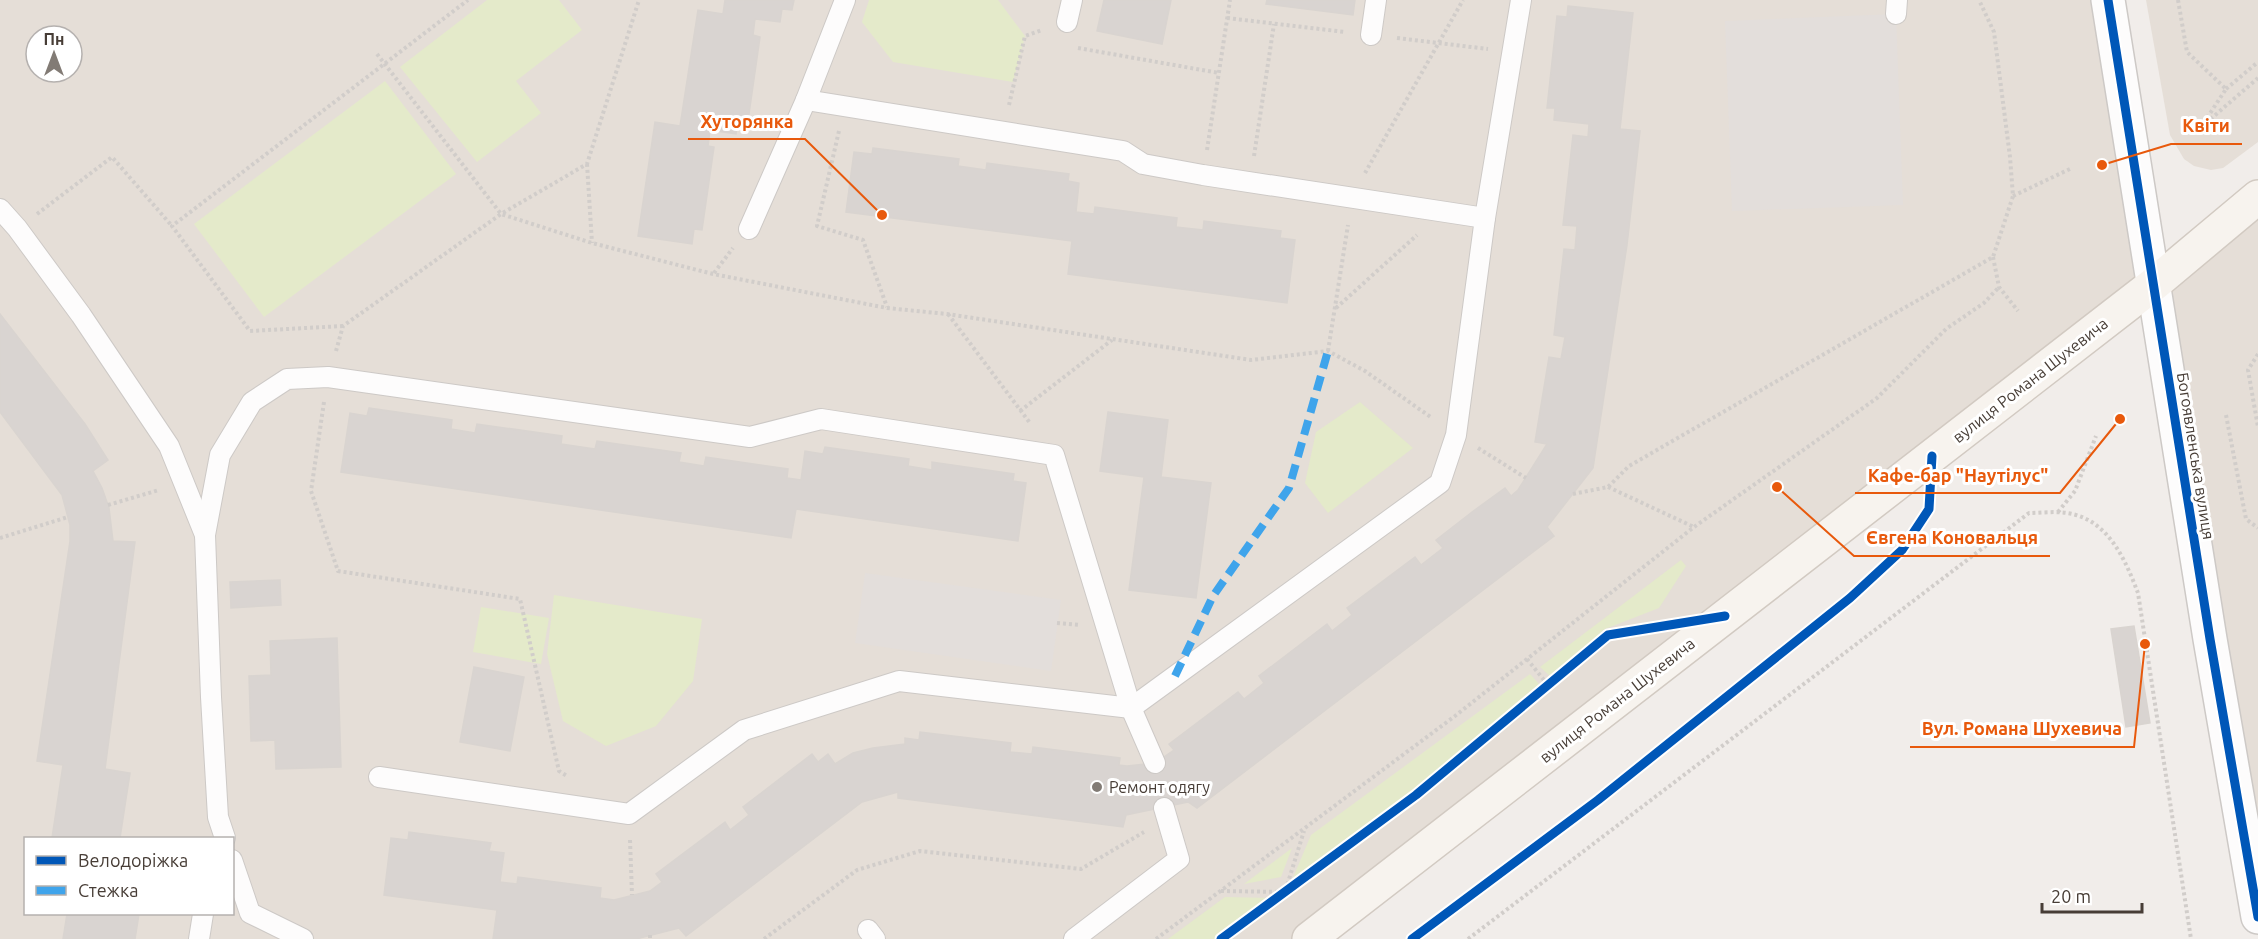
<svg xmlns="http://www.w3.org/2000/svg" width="2258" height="939" font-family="Ubuntu,sans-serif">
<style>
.residential{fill:#e5ded7;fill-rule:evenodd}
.green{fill:#e4eaca}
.parking{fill:#e3dedb}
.building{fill:#d9d4d1;stroke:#d9d4d0;stroke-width:1.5}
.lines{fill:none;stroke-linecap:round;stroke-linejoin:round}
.service-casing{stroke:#cdc9c6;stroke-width:22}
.tertiary-casing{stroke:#cdc9c6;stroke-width:36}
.secondary-casing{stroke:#d2cac2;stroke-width:36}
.path{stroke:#d1cdca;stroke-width:4;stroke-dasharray:3 3;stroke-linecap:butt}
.service{stroke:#fdfcfc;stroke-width:20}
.tertiary{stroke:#fdfcfc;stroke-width:33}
.secondary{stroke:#f7f3ee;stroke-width:33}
.quiet{stroke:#3fa4eb;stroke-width:8;stroke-dasharray:15 8;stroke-linecap:butt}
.cycleway-casing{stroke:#fff;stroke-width:13}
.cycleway{stroke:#0057b8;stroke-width:9}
.poi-dot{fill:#827b75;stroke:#fff;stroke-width:2}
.labels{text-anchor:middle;stroke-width:6;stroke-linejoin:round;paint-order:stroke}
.street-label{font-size:16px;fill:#473d36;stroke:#fff}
.poi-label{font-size:16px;fill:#473d36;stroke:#fff;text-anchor:start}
.leader{fill:none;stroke:#e8590c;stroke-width:2}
.callout-dot{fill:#e8590c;stroke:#fff;stroke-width:2}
.callout-label{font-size:18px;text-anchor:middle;font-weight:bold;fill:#e8590c;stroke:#fff;stroke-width:6;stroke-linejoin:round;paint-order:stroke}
</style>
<rect width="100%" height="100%" fill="#f1edea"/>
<g class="residential">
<path d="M0,0H2108L2154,283L2258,197V917L2154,284L1309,939H0ZM36,36H72V72H36ZM26,838H232V914H26Z"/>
<polygon points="2146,0 2258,0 2258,142 2223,168 2211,170 2194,166 2184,159 2170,135"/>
</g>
<g class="green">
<polygon points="487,0 559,0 582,30 516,81 541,113 477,162 400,67"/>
<polygon points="869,0 998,0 1025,36 1013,82 893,62 862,22"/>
<polygon points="385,81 456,174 264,317 194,224"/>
<polygon points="1360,402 1413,448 1328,513 1305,483 1316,432"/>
<polygon points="1681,560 1686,566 1659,608 1605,629 1550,676 1540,667"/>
<polygon points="554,595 702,619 693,681 656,726 606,746 563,721 547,654"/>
<polygon points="481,607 549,618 541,664 473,652"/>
<polygon points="1530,674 1539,684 1415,790 1292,880 1311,835"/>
<polygon points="1292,848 1281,877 1244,884"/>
<polygon points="1225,897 1271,898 1215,939 1168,939"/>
</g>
<g class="parking">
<polygon points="1896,14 1903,205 1732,211 1725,21"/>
<polygon points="865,573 1061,600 1051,671 855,643"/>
</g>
<g class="building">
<polygon points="725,0 794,0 792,10 782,9 780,22 755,19 753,35 760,37 748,121 738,120 736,134 710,130 708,146 714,147 702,230 694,229 692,244 638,236 655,122 680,126 698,10 723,14"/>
<polygon points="1104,0 1171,0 1162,44 1097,31"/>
<polygon points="1267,0 1355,0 1353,15 1266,4"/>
<polygon points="1568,6 1633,13 1620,129 1640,131 1627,245 1593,468 1547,527 1554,536 1197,808 1188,802 1126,815 1123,827 898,798 898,792 862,802 686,936 679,928 636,939 493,939 497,910 384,895 391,838 408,840 409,832 491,843 489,851 504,853 500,882 517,884 518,877 601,888 600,898 614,900 650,891 662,882 656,874 725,822 730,830 749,815 743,807 812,754 818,762 828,754 835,764 853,753 873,748 905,744 905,738 919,740 920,732 1011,743 1010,752 1032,754 1033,747 1120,758 1119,765 1127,766 1155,763 1174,750 1169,744 1238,692 1244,699 1264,683 1259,676 1327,624 1332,631 1352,615 1347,608 1415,557 1421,565 1443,548 1436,540 1472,512 1505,488 1511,496 1518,490 1547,444 1535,442 1549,357 1561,359 1565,337 1554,335 1564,249 1575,250 1577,226 1563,225 1573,135 1588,137 1589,124 1554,120 1555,108 1547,108 1557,16 1567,17"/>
<polygon points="873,148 959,159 958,166 986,170 987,163 1069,174 1068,181 1079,183 1076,212 1094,214 1095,207 1177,218 1176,227 1203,230 1204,221 1281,231 1280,238 1295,240 1287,303 1068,274 1072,241 846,212 854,152 872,154"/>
<polygon points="0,314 85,424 108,460 93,471 102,488 109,508 113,541 135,542 105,769 130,773 120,838 52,838 63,765 37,761 70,541 70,525 62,495 0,412"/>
<polygon points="369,408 452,420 451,429 475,433 477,424 562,436 561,444 595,449 597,441 681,453 679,462 704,466 706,457 788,469 787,478 801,480 805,451 823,454 825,447 909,459 908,466 932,470 932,462 1014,474 1013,481 1026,483 1018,541 796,509 791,538 341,472 350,413 367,416"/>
<polygon points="1108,412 1168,420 1161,477 1211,483 1196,598 1129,590 1144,477 1100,471"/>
<polygon points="280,580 281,605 231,608 230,582"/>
<polygon points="2134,626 2150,723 2126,727 2111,629"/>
<polygon points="337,638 341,767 276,769 275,740 251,741 249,676 271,675 270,641"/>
<polygon points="474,667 524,677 510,751 460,742"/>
<polygon points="67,914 139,914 135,939 63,939"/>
</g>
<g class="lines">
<g class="service-casing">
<g id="service">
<polyline points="845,0 806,100 1123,151 1143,164 1203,175 1485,218"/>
<polyline points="1896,14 1897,0"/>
<polyline points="1067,22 1072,0"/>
<polyline points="1371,35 1376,0"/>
<polyline points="0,209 17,228 81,315 169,446 205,535"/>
<polyline points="749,229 806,100"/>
<polyline points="379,777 629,814 744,730 899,681 1131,708 1440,483 1456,435 1485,218 1521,0"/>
<polyline points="225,838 218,817 211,697 205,535 220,455 252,402 287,379 328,377 750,437 821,419 1054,455 1131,708 1155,763"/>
<polyline points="232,860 250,913 303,939"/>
<polyline points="868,930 875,939"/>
<polyline points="199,939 203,914"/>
<polyline points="1074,939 1179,859 1164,808"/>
</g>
</g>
<g class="tertiary-casing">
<polyline id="tertiary" points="2108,0 2210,639 2258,917"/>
</g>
<g class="secondary-casing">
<polyline id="secondary" points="1309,939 2154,284 2258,197"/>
</g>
<g class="path">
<polyline points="2178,0 2187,52 2226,89 2201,127"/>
<polyline points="1227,18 1345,32"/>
<polyline points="1397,38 1488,49"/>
<polyline points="1078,48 1219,73"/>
<polyline points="377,54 501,214 592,243 713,274 887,308 947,314 1251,360 1328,351 1365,371 1432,418"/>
<polyline points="2226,89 2258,62"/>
<polyline points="1009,105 1025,36 1042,30"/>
<polyline points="2206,123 2258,78"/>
<polyline points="839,131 817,226 863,240 887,307"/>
<polyline points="1207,150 1230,0"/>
<polyline points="1254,156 1274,24"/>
<polyline points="587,164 592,243"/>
<polyline points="1365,173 1463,0"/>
<polyline points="2013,196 2072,168"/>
<polyline points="37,214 112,157 172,226"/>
<polyline points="1993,257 1999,287 2018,311"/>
<polyline points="714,273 733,248"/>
<polyline points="1336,308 1417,235"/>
<polyline points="948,314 1030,423"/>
<polyline points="343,326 250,331 172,226 468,0"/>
<polyline points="336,351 343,326 501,214 587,164 639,0"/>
<polyline points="1328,351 1348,225"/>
<polyline points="2258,354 2248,370 2258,427"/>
<polyline points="324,402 311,491 338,571 520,599 559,771 567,776"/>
<polyline points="1020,411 1112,340"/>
<polyline points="2226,415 2246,519 2258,528"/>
<polyline points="1478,448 1526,478"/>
<polyline points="1608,487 1694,527"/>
<polyline points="1573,494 1608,487 1629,466 1993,257 2013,196 2010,157 1994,32 1979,0"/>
<polyline points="108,505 159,490"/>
<polyline points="2058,512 2075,491 2096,436"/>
<polyline points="0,538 68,517"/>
<polyline points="1057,623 1080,625"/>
<polyline points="1527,659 1548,685"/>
<polyline points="630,840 632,895"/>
<polyline points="1221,891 1285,892 1304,831"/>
<polyline points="650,935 650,939"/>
<polyline points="764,939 857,870 920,851 1081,869 1144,832"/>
<polyline points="1156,939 1455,716 1694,527 1877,398 1946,329 1984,303 1999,287"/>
<path d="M1468,939L2029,513C2041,513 2055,511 2067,513C2108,519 2125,559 2138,593L2191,939"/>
</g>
<use href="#service" class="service"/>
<use href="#tertiary" class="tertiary"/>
<use href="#secondary" class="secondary"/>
<polyline class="quiet" points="1175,676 1213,596 1289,488 1328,351"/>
<g class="cycleway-casing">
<g id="cycleway">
<polyline points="2108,0 2210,639 2258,917"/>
<polyline points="1221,939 1416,795 1608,635 1725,616"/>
<polyline points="1412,939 1598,800 1850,598 1902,550 1929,509 1932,456"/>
</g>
</g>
<use href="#cycleway" class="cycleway"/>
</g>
<circle class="poi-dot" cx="1097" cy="787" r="6"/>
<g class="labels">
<g class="street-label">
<text transform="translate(2030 380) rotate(-38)" y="6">вулиця Романа Шухевича</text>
<text transform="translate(2196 456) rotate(81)" y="6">Богоявленська вулиця</text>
<text transform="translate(1617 700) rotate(-38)" y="6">вулиця Романа Шухевича</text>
</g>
<g class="poi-label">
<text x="1109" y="793">Ремонт одягу</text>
</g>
</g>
<path class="leader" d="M882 215L805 139H688M2102 165L2171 144H2242M2120 419L2060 493H1855M1777 487L1854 556H2050M2145 644L2134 747H1910"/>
<g class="callout-dot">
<circle cx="882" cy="215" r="6"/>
<circle cx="2102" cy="165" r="6"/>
<circle cx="2120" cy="419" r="6"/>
<circle cx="1777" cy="487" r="6"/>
<circle cx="2145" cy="644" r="6"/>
</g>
<g class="callout-label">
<text x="747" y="128">Хуторянка</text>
<text x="2206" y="132">Квіти</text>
<text x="1958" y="482">Кафе-бар "Наутілус"</text>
<text x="1952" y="544">Євгена Коновальця</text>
<text x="2022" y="735">Вул. Романа Шухевича</text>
</g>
<rect x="24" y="837" width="210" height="78" fill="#ffffff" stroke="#b5b1af" stroke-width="1.5"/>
<rect x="36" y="856" width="30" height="9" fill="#0057b8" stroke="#b5b1af" stroke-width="1.5"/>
<text x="78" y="867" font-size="18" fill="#473d36">Велодоріжка</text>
<rect x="36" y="886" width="30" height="9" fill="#3fa4eb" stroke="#b5b1af" stroke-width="1.5"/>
<text x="78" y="897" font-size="18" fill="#473d36">Стежка</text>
<g transform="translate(54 54)"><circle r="28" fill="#ffffff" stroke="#b5b1af" stroke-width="1.5"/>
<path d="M0-4.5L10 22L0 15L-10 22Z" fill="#827b75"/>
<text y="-9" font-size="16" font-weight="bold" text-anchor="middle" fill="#473d36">Пн</text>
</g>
<path d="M2042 903v9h100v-9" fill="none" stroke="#473d36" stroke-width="3"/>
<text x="2051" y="903" font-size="18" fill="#473d36" stroke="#ffffff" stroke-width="4.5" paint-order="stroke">20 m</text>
</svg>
